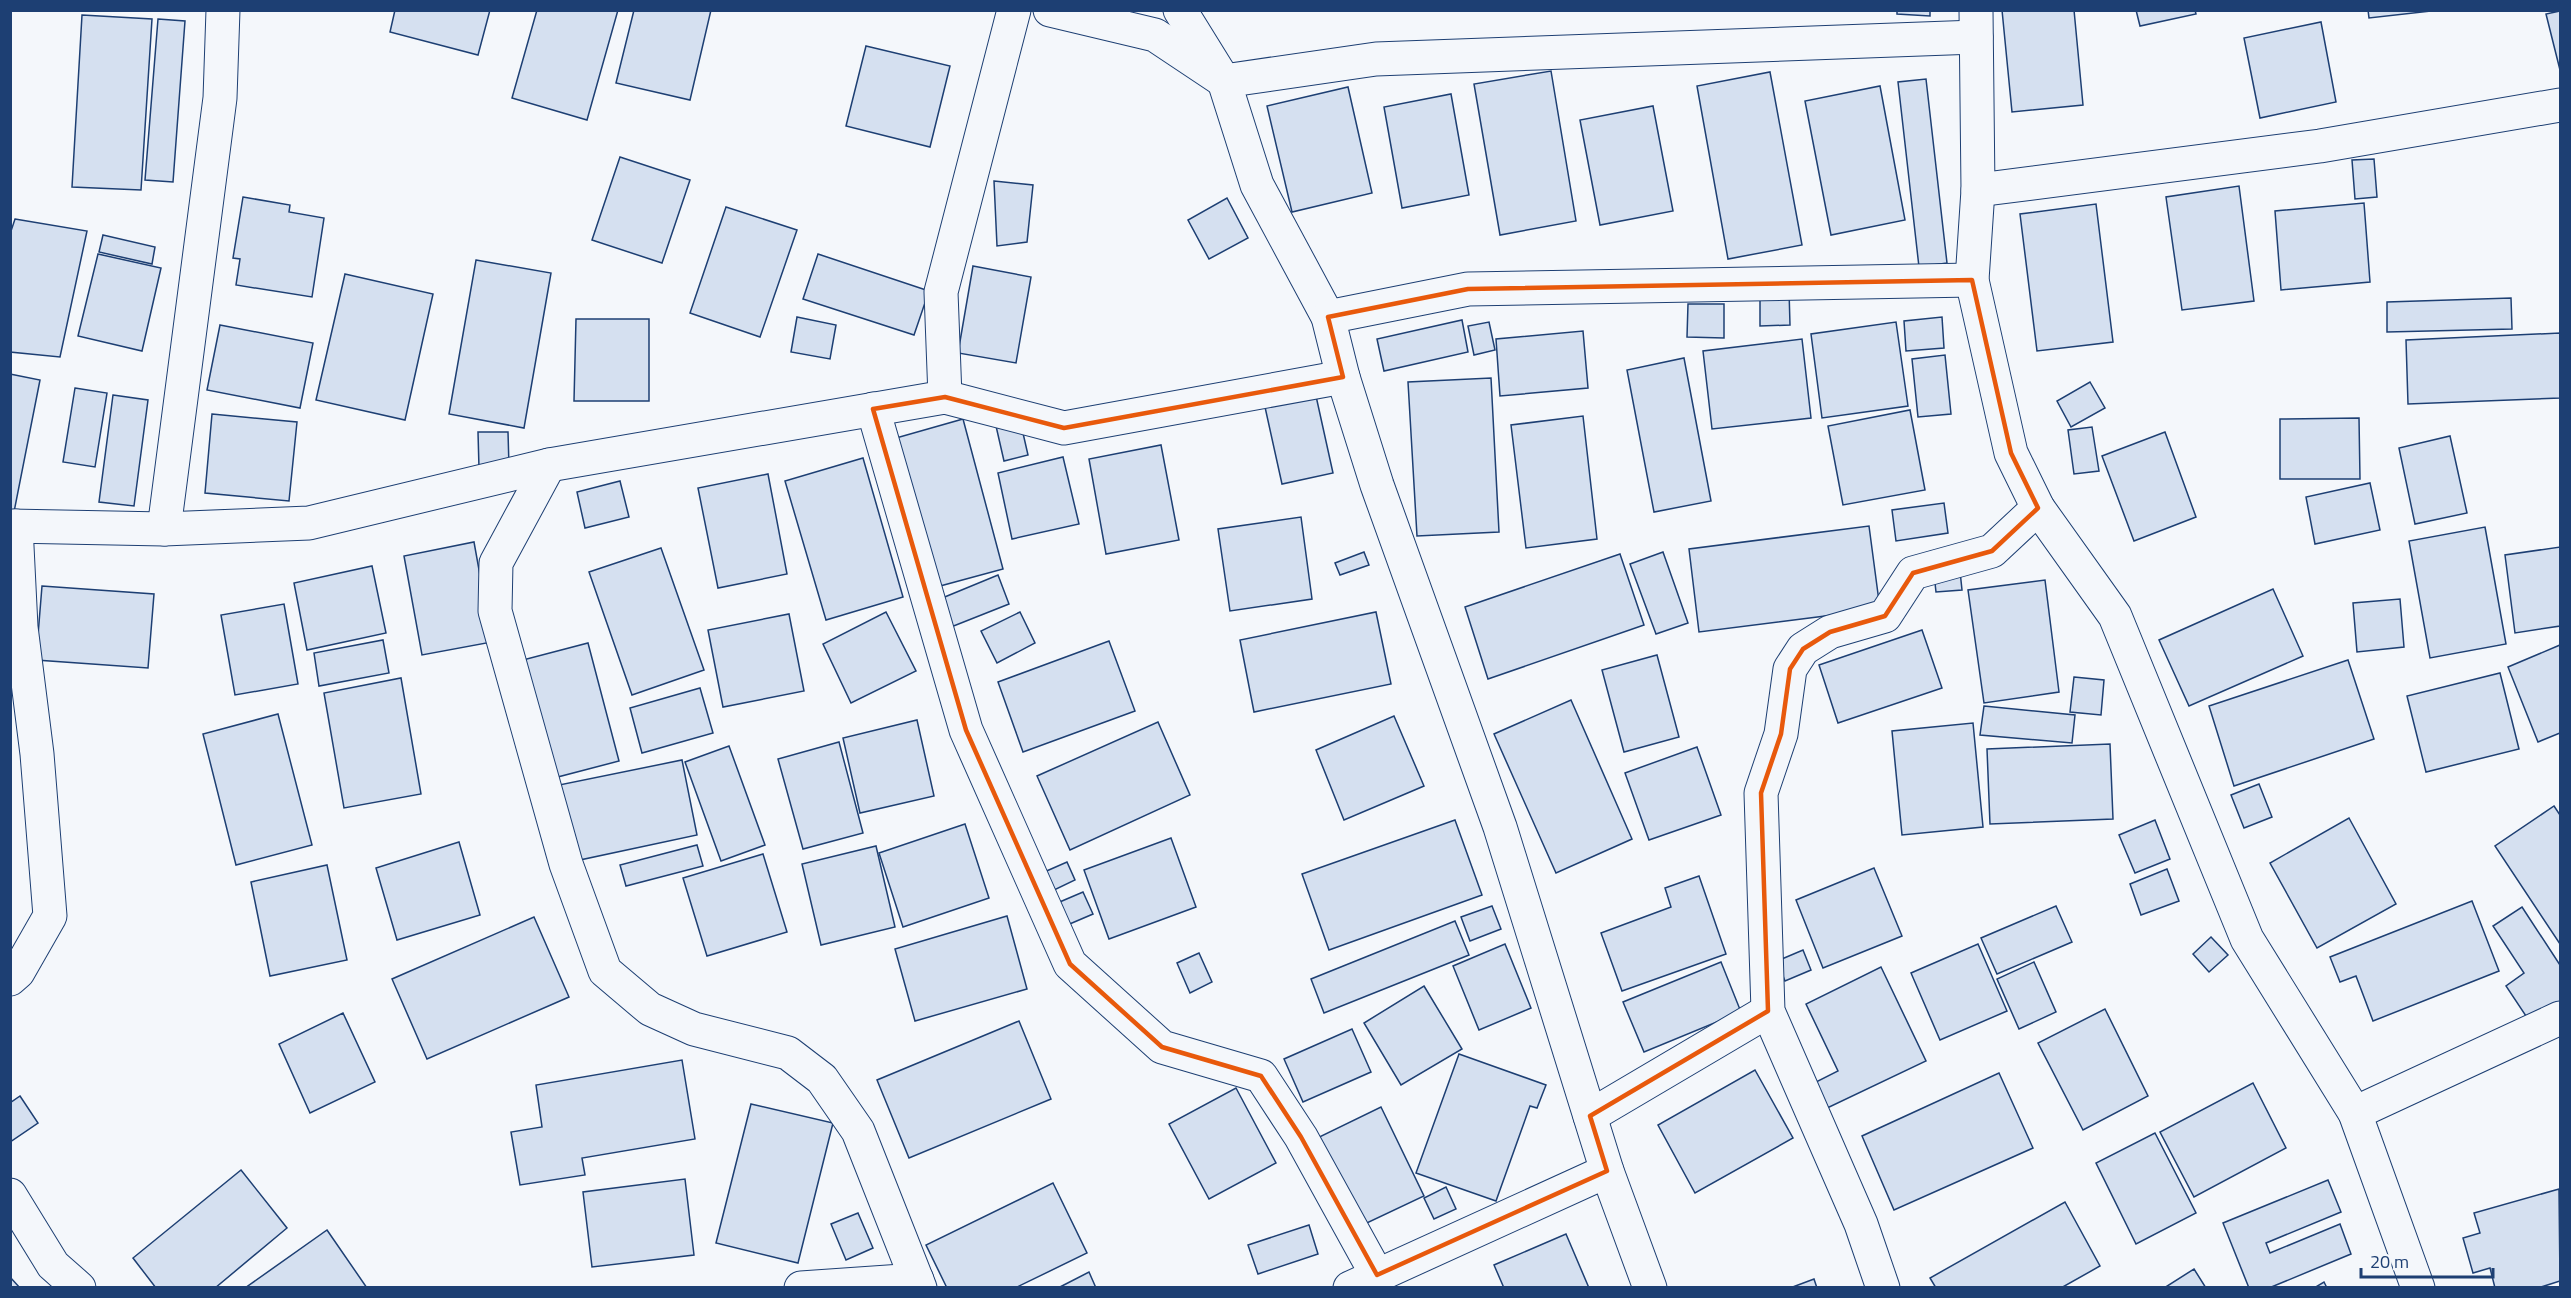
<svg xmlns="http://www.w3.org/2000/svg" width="2571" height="1298" font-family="'Titillium Web',sans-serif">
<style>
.building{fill:#d5e0f0;stroke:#1d3f73;stroke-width:1.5}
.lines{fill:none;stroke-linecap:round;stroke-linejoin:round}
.minor-casing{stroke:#1d3f73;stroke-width:35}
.minor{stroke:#f4f7fb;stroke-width:33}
.marked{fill:none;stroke:#e8590c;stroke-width:4.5;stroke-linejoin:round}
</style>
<rect width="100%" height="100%" fill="#f4f7fb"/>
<g class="building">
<polygon points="395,10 490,10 478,55 390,32"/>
<polygon points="537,10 618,10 587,120 512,98"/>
<polygon points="634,10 711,10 690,100 616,83"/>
<polygon points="1897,10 1930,10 1930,16 1897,14"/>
<polygon points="2002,10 2074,10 2083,105 2012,112"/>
<polygon points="2136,10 2195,10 2196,14 2140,26"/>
<polygon points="2368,10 2440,10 2369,18"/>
<polygon points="2560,11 2560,70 2546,14"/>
<polygon points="82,15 152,19 141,190 72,187"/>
<polygon points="158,19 185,21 173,182 145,180"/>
<polygon points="2321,22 2336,102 2260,118 2244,38"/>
<polygon points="866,46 950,66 930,147 846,126"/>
<polygon points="1551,71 1576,221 1500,235 1474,84"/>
<polygon points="1770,72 1802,245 1728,259 1697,86"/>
<polygon points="1926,79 1947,263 1919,267 1898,82"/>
<polygon points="1880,86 1905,220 1831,235 1805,101"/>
<polygon points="1348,87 1372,193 1292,212 1267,106"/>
<polygon points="1451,94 1469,195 1402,208 1384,107"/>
<polygon points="1653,106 1673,211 1600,225 1580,120"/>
<polygon points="620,157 690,180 662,263 592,240"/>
<polygon points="2374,159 2377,197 2355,199 2352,160"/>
<polygon points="994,181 1033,185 1027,242 997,246"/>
<polygon points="2239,186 2254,301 2182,310 2166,197"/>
<polygon points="243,197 290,205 289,212 324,218 312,297 236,285 240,259 233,258"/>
<polygon points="1227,198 1248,238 1209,259 1188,220"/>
<polygon points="2364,203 2370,282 2281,290 2275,211"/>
<polygon points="2096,204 2113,342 2037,351 2020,214"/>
<polygon points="726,207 797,230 760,337 690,313"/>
<polygon points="15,219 87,231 60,357 10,352 10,234"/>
<polygon points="103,235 155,247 152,264 99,252"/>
<polygon points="98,254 161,268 142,351 78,336"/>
<polygon points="818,254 929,291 914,335 803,299"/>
<polygon points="476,260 551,273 524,428 449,414"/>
<polygon points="973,266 1031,277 1016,363 958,353"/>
<polygon points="345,274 433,294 405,420 316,400"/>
<polygon points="1760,290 1789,290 1790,325 1760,326"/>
<polygon points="2511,298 2512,329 2387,332 2387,302"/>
<polygon points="1688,304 1724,304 1724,338 1687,337"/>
<polygon points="797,317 836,325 830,359 791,352"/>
<polygon points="1942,317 1944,348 1906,351 1904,321"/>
<polygon points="576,319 649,319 649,401 574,401"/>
<polygon points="1462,320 1468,352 1384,371 1377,339"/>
<polygon points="1489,322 1495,350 1474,355 1468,326"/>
<polygon points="1896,322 1908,406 1822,418 1811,334"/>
<polygon points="220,325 313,343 300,408 207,390"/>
<polygon points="1583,331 1588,388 1500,396 1496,339"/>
<polygon points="2560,333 2560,398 2408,404 2406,340"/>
<polygon points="1802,339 1811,418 1712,429 1703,351"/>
<polygon points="1945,355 1951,414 1918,417 1912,359"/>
<polygon points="1684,358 1711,501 1654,512 1627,370"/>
<polygon points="10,374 40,380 14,512 10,512"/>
<polygon points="1491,378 1499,532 1417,536 1408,382"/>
<polygon points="2090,382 2105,408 2071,427 2057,401"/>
<polygon points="75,388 107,393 95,467 63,462"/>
<polygon points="113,395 148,400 134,506 99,502"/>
<polygon points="1316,396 1333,473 1282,484 1265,407"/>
<polygon points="1910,410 1925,490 1843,505 1828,426"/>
<polygon points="212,414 297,422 289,501 205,493"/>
<polygon points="1583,416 1597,539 1526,548 1511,425"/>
<polygon points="2359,418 2360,479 2280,479 2280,419"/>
<polygon points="963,419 1003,569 929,589 889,440"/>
<polygon points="1020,420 1028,455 1004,461 996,426"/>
<polygon points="2092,427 2099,471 2074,474 2068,430"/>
<polygon points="478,432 508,432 509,467 479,468"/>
<polygon points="2165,432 2196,517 2134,541 2102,456"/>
<polygon points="2450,436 2467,513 2415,524 2399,448"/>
<polygon points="1161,445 1179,540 1106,554 1089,459"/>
<polygon points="1063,457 1079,524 1012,539 998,473"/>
<polygon points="863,458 903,597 826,620 785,481"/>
<polygon points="768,474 787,574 718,588 698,488"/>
<polygon points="620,481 629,517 585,528 577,492"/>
<polygon points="2370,483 2380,530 2315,544 2306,497"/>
<polygon points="1944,503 1948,533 1896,541 1892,510"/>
<polygon points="1301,517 1312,599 1230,611 1218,529"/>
<polygon points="1869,526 1880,609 1699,632 1689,549"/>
<polygon points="2485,527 2506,644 2430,658 2409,541"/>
<polygon points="474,542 492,642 422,655 404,556"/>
<polygon points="2560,547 2560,626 2515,633 2505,555"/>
<polygon points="661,548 704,670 632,695 589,572"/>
<polygon points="1364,552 1369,565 1340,575 1335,563"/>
<polygon points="1663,552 1688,623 1656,634 1630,564"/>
<polygon points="1620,554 1644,625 1488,679 1465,607"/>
<polygon points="372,566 386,633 307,650 294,583"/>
<polygon points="1960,571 1962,590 1936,592 1934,574"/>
<polygon points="998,575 1009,604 946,629 935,601"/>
<polygon points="2045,580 2059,692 1984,703 1968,590"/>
<polygon points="42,586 154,594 148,668 36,660"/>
<polygon points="2273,589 2303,656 2189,706 2159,640"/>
<polygon points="2400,599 2404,647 2357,652 2353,603"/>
<polygon points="284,604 298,684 235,695 221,615"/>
<polygon points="886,612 916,671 851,703 823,644"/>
<polygon points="1020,612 1035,643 997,663 981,631"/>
<polygon points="1376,612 1391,684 1254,712 1240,640"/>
<polygon points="789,614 804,691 723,707 708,630"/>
<polygon points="1922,630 1942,688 1838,723 1819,665"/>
<polygon points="383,640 389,673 319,686 314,653"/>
<polygon points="1109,641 1135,711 1023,752 998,682"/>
<polygon points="588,643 619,761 550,779 519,661"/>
<polygon points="2560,645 2560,733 2538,742 2508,667"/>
<polygon points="1657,655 1679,737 1624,752 1602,670"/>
<polygon points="2348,660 2374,739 2234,786 2209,706"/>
<polygon points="2500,673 2519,749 2426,772 2407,696"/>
<polygon points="2074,677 2104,680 2101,715 2070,712"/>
<polygon points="401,678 421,794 344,808 324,693"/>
<polygon points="700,688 713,733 642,753 630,708"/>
<polygon points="1571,700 1632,839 1556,873 1494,734"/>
<polygon points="1984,706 2075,715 2072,743 1980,735"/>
<polygon points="278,714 312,845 236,865 203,734"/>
<polygon points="1394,716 1424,786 1344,820 1316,750"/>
<polygon points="917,720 934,796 860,813 843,738"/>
<polygon points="1158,722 1190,795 1070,850 1037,776"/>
<polygon points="1973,723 1983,827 1902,835 1892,731"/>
<polygon points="839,742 863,833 803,849 778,759"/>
<polygon points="2110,744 2113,819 1990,824 1987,749"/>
<polygon points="729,746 765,845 721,861 685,762"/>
<polygon points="1697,747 1721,815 1649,840 1625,773"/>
<polygon points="682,760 697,835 575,861 559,785"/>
<polygon points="2259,784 2272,817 2244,828 2231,795"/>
<polygon points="2554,806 2560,815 2560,944 2495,846"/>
<polygon points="2349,818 2396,904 2317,948 2270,863"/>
<polygon points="1455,820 1482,895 1329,950 1302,874"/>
<polygon points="2155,820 2170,859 2135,873 2119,835"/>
<polygon points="965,824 989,898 903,927 879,853"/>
<polygon points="1171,838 1196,907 1109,939 1084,870"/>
<polygon points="459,842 480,915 397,940 376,868"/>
<polygon points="697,845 703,866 626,886 620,865"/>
<polygon points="876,846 895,927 821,945 802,864"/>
<polygon points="763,854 787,932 707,956 683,878"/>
<polygon points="1067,862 1075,880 1050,892 1042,873"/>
<polygon points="327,865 347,960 270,976 251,882"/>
<polygon points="1874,868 1902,936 1823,968 1796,900"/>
<polygon points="2167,869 2179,901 2141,915 2130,884"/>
<polygon points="1699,876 1726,954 1622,991 1601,933 1671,907 1665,888"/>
<polygon points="1083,892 1093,914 1065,926 1055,904"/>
<polygon points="2472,901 2499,971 2373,1021 2356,976 2340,982 2330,957"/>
<polygon points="1492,906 1501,929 1470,941 1461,917"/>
<polygon points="2056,906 2072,942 1997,974 1981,938"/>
<polygon points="2522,907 2560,965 2560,1002 2530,1022 2506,986 2524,973 2493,926"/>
<polygon points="1007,916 1027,989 915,1021 895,949"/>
<polygon points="534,917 569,997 427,1059 392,979"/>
<polygon points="1455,921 1469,955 1324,1013 1311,979"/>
<polygon points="2211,937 2228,955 2209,972 2193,954"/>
<polygon points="1505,944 1531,1008 1479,1030 1453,966"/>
<polygon points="1978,944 2007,1011 1940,1040 1911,973"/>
<polygon points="1803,950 1811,970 1785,981 1777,961"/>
<polygon points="1199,953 1212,982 1190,993 1177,963"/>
<polygon points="1721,962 1741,1012 1644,1052 1623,1002"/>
<polygon points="2034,962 2056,1012 2019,1029 1997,979"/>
<polygon points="1881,967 1926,1061 1823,1110 1810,1085 1838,1071 1806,1004"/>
<polygon points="1424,986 1462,1049 1401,1085 1364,1023"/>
<polygon points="2105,1009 2148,1096 2083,1130 2038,1043"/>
<polygon points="343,1013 375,1082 310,1113 279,1044"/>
<polygon points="1019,1021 1051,1099 909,1158 877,1080"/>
<polygon points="1352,1029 1371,1072 1303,1102 1284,1059"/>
<polygon points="1459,1054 1546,1085 1537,1108 1530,1106 1496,1201 1416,1173"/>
<polygon points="682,1060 695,1139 582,1158 585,1175 520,1185 511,1132 542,1127 536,1085"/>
<polygon points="1755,1070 1793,1138 1695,1193 1658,1125"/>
<polygon points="1999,1073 2033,1148 1894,1210 1862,1136"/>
<polygon points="2253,1083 2286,1148 2194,1197 2160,1132"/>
<polygon points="1236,1088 1276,1163 1209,1199 1169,1124"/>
<polygon points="20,1096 38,1123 10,1142 10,1103"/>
<polygon points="751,1104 833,1123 798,1263 716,1243"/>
<polygon points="1381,1107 1424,1196 1352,1230 1311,1141"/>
<polygon points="2155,1133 2196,1213 2136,1244 2096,1163"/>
<polygon points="241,1170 287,1228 215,1288 156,1288 133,1258"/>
<polygon points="685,1179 694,1255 592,1267 583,1192"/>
<polygon points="2328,1180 2341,1212 2266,1243 2270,1253 2340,1224 2351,1254 2269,1288 2249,1288 2223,1223"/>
<polygon points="1053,1183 1087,1253 1015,1288 947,1288 926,1245"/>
<polygon points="1446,1187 1456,1209 1434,1219 1424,1198"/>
<polygon points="2559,1189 2560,1281 2538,1288 2495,1288 2490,1268 2473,1273 2463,1238 2480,1233 2474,1213"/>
<polygon points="2065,1202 2100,1266 2061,1288 1936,1288 1930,1278"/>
<polygon points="858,1213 873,1248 846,1260 831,1224"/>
<polygon points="1309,1225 1318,1254 1258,1274 1248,1245"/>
<polygon points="327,1230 367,1288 245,1288"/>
<polygon points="1566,1234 1589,1288 1504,1288 1494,1265"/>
<polygon points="2194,1269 2206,1288 2164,1288"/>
<polygon points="1089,1272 1096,1288 1058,1288"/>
<polygon points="10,1277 20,1288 10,1288"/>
<polygon points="1814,1279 1817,1288 1790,1288"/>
<polygon points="2324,1282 2327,1288 2314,1288"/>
</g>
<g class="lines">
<g class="minor-casing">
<g id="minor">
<polyline points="1050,10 1155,35 1224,81 1376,59 1976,37"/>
<polyline points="1180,10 1224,81 1257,185 1328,317 1343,377 1377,485 1500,827 1607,1171 1650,1288"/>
<polyline points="1976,10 1978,190 1972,280 2011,453 2038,508 2115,616 2247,939 2355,1113 2418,1288"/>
<polyline points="1978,190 2320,146 2560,105"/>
<polyline points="1328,317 1468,289 1972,280"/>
<polyline points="945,397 941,292 1014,10"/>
<polyline points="873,409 966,730 1070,964 1162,1047 1261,1076 1301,1137 1377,1275"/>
<polyline points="549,465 496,563 495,611 566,864 605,971 650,1009 694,1029 788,1053 822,1079 858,1131 920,1288"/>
<polyline points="10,526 164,529 309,523 549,465 945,397 1064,428 1343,377"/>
<polyline points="164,529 220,98 223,10"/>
<polyline points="10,979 18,972 50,916 37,754 21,627 16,526"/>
<polyline points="2355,1113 2560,1018"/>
<polyline points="1590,1116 1768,1011"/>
<polyline points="10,1195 53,1265 79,1288"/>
<polyline points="801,1288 917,1280"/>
<polyline points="1350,1288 1607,1171"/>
<polyline points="1883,1288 1861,1224 1768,1011 1761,793 1781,734 1790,669 1803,649 1830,632 1885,616 1913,573 1992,551 2038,508"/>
</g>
</g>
<use href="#minor" class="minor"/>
</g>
<path class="marked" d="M1972,280L2011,453L2038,508L1992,551L1913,573L1885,616L1830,632L1803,649L1790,669L1781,734L1761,793L1768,1011L1590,1116L1607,1171L1377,1275L1301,1137L1261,1076L1162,1047L1070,964L966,730L873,409L945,397L1064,428L1343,377L1328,317L1468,289Z"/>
<rect width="2571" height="1298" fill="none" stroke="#1d3f73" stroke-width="24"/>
<path d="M2361 1268v9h132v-9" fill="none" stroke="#1d3f73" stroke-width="3"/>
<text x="2370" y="1268" font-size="18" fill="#1d3f73" stroke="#f4f7fb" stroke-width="4.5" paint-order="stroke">20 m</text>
</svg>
